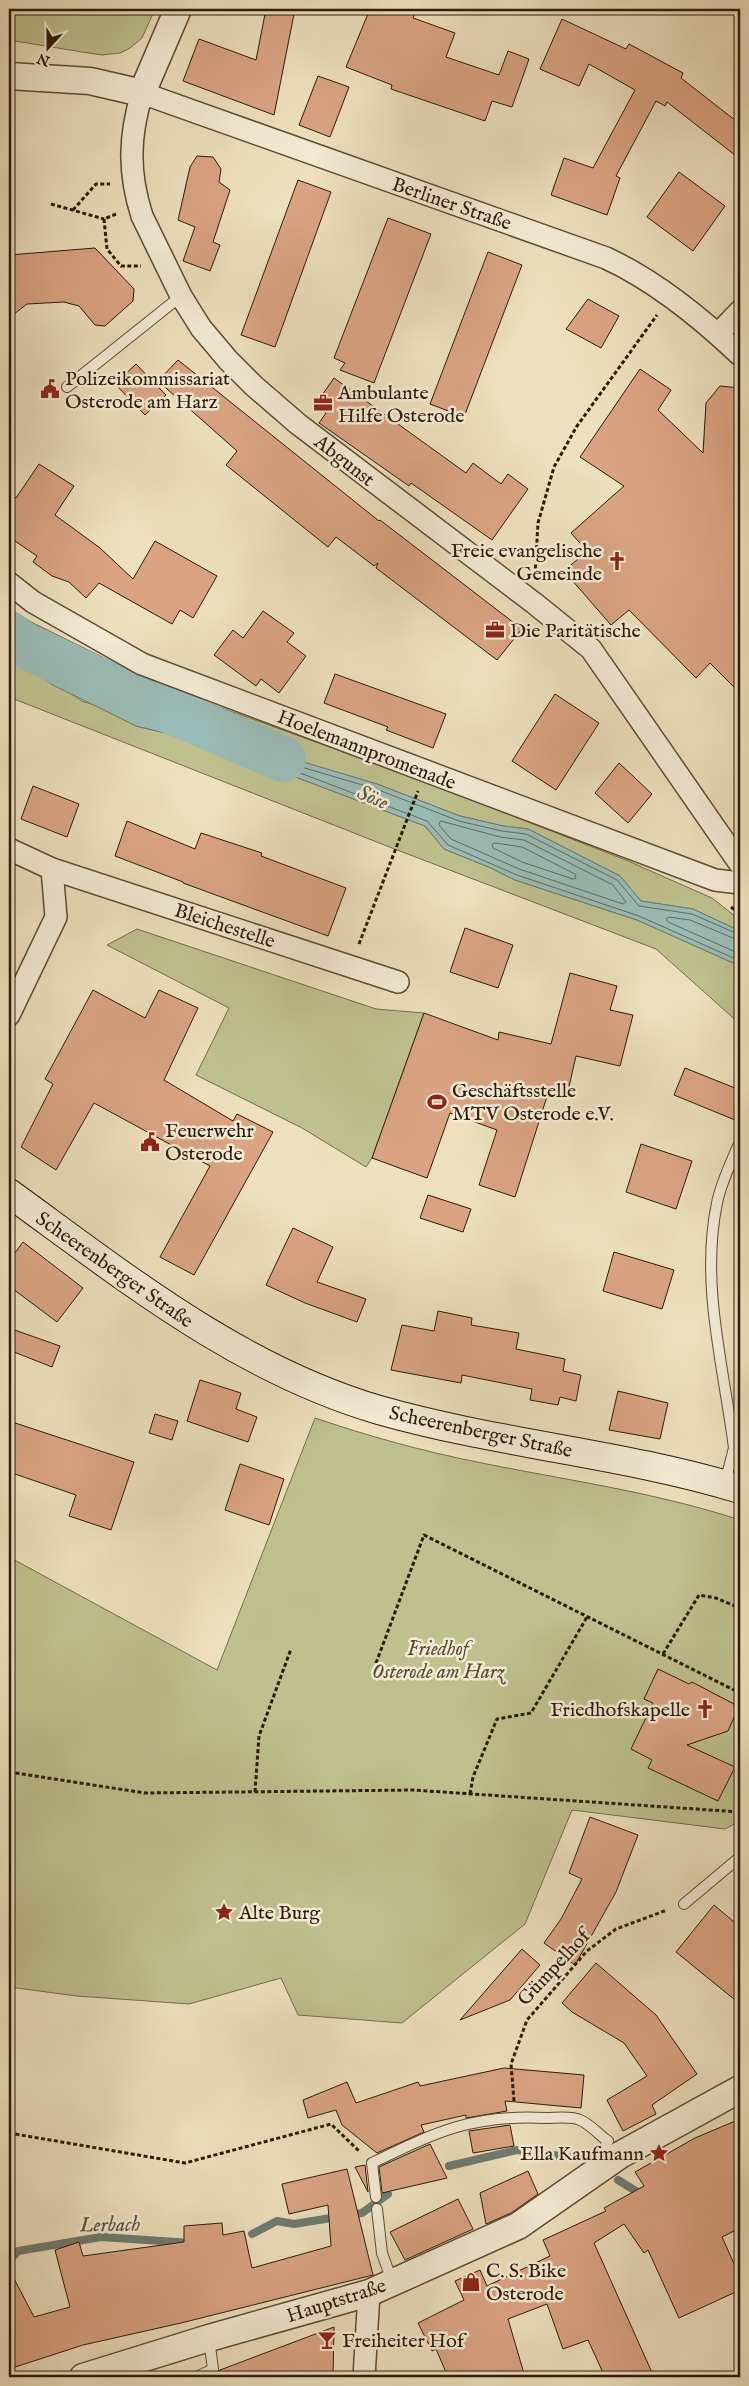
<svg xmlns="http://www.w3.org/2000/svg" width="749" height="2386" font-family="'IM FELL English',serif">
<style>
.green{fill:#bec18e;stroke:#756e4c}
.water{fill:#9abcb6;stroke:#6e7c71}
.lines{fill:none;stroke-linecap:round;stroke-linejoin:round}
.shore{stroke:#636c60;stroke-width:1}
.stream{stroke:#6e7c71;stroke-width:8}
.river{stroke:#9abcb6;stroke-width:46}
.building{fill:#daa483;stroke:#2c1b0a}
.service-casing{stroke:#5c4c37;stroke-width:12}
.minor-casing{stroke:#5c4c37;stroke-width:24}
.tertiary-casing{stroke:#5c4c37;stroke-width:29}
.secondary-casing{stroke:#2c1b0a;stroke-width:30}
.path{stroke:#2c1b0a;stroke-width:3;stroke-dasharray:4 2.5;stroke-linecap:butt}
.service{stroke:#f4ebd5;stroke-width:10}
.minor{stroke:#f4ebd5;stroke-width:21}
.tertiary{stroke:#f4ebd5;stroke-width:26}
.secondary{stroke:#f4ebd5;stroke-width:28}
.labels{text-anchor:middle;stroke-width:5;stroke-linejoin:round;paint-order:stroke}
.street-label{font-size:20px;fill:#2c1b0a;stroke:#f4ebd5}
.poi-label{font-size:20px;fill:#2c1b0a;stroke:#f4ebd5;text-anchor:start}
.park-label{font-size:20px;font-style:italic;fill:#584d32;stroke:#f4ebd5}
.water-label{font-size:21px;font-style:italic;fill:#525346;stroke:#f4ebd5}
</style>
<rect width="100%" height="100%" fill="#eee0be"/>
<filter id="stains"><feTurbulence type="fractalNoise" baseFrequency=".004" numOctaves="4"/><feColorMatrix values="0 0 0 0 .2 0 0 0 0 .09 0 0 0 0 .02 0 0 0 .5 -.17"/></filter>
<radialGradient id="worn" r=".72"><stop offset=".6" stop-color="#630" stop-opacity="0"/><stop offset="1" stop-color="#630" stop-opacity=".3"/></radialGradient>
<g class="green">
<polygon points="9,9 155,9 142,38 130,48 120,53 102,55 82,52 9,40"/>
<polygon points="27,620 143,677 189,696 426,782 628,861 712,898 740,920 740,931 693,909 641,901 620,876 528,829 503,826 460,816 377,784 299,761 274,749 237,737 208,731 190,718 116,689 98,664"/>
<polygon points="9,651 82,701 101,707 136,726 203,742 425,826 444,849 491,868 515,880 637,920 740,966 740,1024 656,949 392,848 9,697"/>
<polygon points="137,929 376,1009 424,1013 372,1158 366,1167 302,1128 196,1075 229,1008 107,945"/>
<path d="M315,1418C368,1436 422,1451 477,1462C565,1480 655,1492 740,1520V1821L725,1829L572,1810L525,1924L402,2023L298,2015L281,1978L189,2004L77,1996L9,1987V1557L217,1670Z"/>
</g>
<polygon class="water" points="9,608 98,664 116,689 190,718 208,731 237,737 274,749 300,761 377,784 460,816 503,826 528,829 620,876 641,901 693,909 740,931 740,966 637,920 515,880 491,868 444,849 425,826 203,742 136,726 51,684 9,651"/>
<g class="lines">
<g class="shore">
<polyline points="9,614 94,668 114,693 187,723 199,731 200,734 197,735 138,721 103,703 84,696 53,680 14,648 9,647"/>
<path d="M9,621L90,672L103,694L100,695C85,690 71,683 57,675C44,667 23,642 9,641"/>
<polygon points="441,821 500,837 524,840 613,885 626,902 623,904 519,869 451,839 439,825"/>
<polygon points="495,843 522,847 575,874 576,878 573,879 522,862 493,848 492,845"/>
<polyline points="740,935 692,914 639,906 617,880 526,834 502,831 459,821 376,789 298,766 272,754 227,740 224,742 226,745 427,821 448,845 517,875 639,916 740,961"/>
<polyline points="740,941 690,920 669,917 666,919 668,922 740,954"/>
</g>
<g class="stream">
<polyline points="449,2166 517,2150 574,2158"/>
<polyline points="618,2180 642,2195"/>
<polyline points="252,2234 277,2221 294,2224 362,2213 388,2194"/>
<polyline points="9,2261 18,2251 101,2237 191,2243"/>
</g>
<polyline class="river" points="9,634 24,645 91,677 283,759"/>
</g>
<g class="building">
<polygon points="266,9 295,9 274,115 183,81 199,39 256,60"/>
<polygon points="370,9 417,9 413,18 455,33 446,57 499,75 508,51 529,59 512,107 492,101 485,121 391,89 392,85 346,67"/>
<polygon points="562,19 626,49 629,44 683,73 681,78 740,124 740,159 667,102 665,106 656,101 616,176 620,178 607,215 551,195 564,158 593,168 635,90 589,64 579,86 540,69"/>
<polygon points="318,76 349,87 330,137 299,125"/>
<polygon points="197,156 213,157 221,169 219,182 230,190 213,242 220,245 210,271 183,261 195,227 178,220 190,167"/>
<polygon points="679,172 725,206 693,251 647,217"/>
<polygon points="298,180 331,192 275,347 241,335"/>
<polygon points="388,218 431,234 374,383 340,370 345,363 334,358"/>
<polygon points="95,248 134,289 133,301 105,326 95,325 79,306 64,302 27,304 9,318 9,255"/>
<polygon points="488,252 522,265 464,417 430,404"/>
<polygon points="588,299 619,316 601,348 566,329"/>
<polygon points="178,360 379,521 380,520 522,629 497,660 376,568 378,563 374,566 336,537 328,547 226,465 237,451 158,381"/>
<polygon points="136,364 166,395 145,415 115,384"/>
<polygon points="640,369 671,390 658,410 703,453 706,403 720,386 740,388 740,693 710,663 696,678 629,610 611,625 564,571 587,551 571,533 624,486 580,457"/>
<polygon points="334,378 466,473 473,463 501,484 508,474 528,489 492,540 411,483 409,486 319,423 326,413 315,405"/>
<polygon points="39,464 74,486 55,515 100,548 133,579 155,541 217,576 193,618 180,610 172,624 99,583 86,598 69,582 52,576 33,562 37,556 9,537 9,492 16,498"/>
<polygon points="263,611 294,633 287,642 306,656 279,693 261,679 256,686 214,655 233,630 243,638"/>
<polygon points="335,674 446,714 433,748 386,730 388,727 324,703"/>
<polygon points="555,694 599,723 556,790 512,761"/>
<polygon points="619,763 652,794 628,823 595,793"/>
<polygon points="33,786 79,804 67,837 21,819"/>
<polygon points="127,821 195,849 201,833 262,853 261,856 346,888 328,936 183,883 183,882 115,856"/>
<polygon points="465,928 513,945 498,988 450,972"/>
<polygon points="570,973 617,986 610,1010 633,1015 620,1066 576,1056 568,1091 550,1087 515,1197 479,1185 497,1130 450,1113 427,1178 372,1158 424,1013 498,1040 499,1032 551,1044"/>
<polygon points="93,990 145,1018 159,990 198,1008 164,1080 233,1121 237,1114 273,1132 194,1275 160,1257 210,1166 94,1103 56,1170 21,1147 53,1084 45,1079"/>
<polygon points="685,1068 740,1090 740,1106 735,1120 674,1095"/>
<polygon points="641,1144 692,1161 676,1209 626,1192"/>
<polygon points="428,1195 471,1209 463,1232 420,1218"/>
<polygon points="293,1228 333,1247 317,1282 366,1299 357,1322 305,1303 266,1285"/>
<polygon points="23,1242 83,1288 57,1322 9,1286 9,1261"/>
<polygon points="614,1252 674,1270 662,1309 603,1291"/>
<polygon points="438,1311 472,1318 471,1325 519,1333 516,1349 565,1359 563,1371 581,1375 576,1401 560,1397 558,1405 530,1400 532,1389 462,1375 461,1383 391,1370 402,1325 434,1331"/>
<polygon points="9,1328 60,1346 52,1367 9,1350"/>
<polygon points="200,1380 241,1393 236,1409 257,1417 248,1442 187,1421"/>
<polygon points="618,1391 668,1403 660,1439 609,1430"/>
<polygon points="155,1414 178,1421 172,1440 149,1433"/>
<polygon points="9,1421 134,1462 111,1530 69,1516 76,1495 9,1472"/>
<polygon points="240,1464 284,1479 269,1525 225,1510"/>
<polygon points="658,1669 689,1684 692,1682 734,1704 736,1713 728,1731 687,1745 735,1767 718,1801 648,1768 652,1760 631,1749 653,1703 644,1699"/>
<polygon points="590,1817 638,1835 616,1892 575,1965 544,1943 561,1919 582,1879 569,1873"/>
<polygon points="714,1905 740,1927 740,2004 676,1952"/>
<polygon points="522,1949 540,1965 510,2000 460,2020"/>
<polygon points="596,1963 656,2015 697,2074 652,2105 656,2114 623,2131 607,2100 647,2076 624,2043 572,2012 562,2003"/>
<polygon points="504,2068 584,2075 581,2108 505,2101 507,2111 466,2118 466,2115 421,2125 424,2132 377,2153 342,2125 336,2110 308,2118 303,2100 347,2082 356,2103 418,2082 420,2086"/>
<polygon points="740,2119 740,2228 722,2237 740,2277 740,2290 679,2318 648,2250 644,2253 624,2224 594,2243 654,2377 605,2377 588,2340 563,2349 547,2304 508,2319 525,2377 448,2377 436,2349 432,2351 418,2323 464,2300 455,2281 480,2270 487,2286 550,2256 543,2240 606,2211 604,2208 644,2186 635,2172 695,2138"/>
<polygon points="510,2125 514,2146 473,2153 469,2131"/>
<polygon points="430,2144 447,2178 382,2193 379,2167"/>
<polygon points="365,2165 368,2192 355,2167"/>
<polygon points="347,2169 373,2275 181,2323 83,2345 9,2369 9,2269 34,2317 70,2307 55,2250 79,2242 83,2256 184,2242 184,2226 222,2223 223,2235 244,2231 252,2268 331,2246 328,2205 289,2214 282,2184"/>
<polygon points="528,2171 538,2194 511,2213 486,2224 480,2193"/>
<polygon points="458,2199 473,2229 405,2260 390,2232"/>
<polygon points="334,2327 333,2377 212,2377 220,2370"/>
</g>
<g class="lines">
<g class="service-casing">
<g id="service">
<polyline points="67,387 181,296"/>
<path d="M734,1448C724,1368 700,1284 717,1203C721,1183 730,1165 738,1146"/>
<polyline points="725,1483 734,1448 739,1443"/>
<polyline points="684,1904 740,1857"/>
<path d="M376,2197L372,2163C436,2132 473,2114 546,2118C556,2118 572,2116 580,2120C590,2124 599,2135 608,2141L598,2162"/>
<polyline points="377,2209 382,2253 392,2281"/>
<polyline points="197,2377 213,2369 209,2339"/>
</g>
</g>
<g class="minor-casing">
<g id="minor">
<polyline points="718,334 740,311"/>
<path d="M740,355C700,317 656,281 606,258L142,93C129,137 128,172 142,216L181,296L201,328L228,360L254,386L298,424L534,603L591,649L740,864"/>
<polyline points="9,583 33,602 142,664 715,880 740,883"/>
<polyline points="9,849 52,869 398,982"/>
<polyline points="9,1015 56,917 52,869"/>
<polyline points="364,2377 369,2293"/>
</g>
</g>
<g class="tertiary-casing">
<g id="tertiary">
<polyline points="9,76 90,81 142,93 178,9"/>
<polyline points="83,2377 209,2338 369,2293 518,2226 620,2155 740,2089"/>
</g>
</g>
<g class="secondary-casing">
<path id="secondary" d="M9,1193C125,1277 239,1369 379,1410C498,1444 622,1453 740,1489"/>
</g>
<g class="path">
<polyline points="51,204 104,219"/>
<polyline points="73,210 96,184 110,184"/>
<polyline points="116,214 104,219 107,249 121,266 141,266"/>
<polyline points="535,575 538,523 554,467 577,426 657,315"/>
<polyline points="731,907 740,914"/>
<polyline points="359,944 418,791"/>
<polyline points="663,1654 699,1595 716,1598 740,1608"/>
<polyline points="376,1663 424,1535 740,1693"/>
<polyline points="9,1772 145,1793 413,1790 740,1812"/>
<polyline points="255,1792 259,1736 291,1649"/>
<polyline points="470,1794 473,1777 497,1719 531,1713 587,1617"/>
<polyline points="514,2101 511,2064 527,2020 587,1951 616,1929 667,1910"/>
<polyline points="9,2133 185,2163 331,2124 359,2151"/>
</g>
<use href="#service" class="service"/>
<use href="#minor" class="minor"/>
<use href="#tertiary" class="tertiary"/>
<use href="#secondary" class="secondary"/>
</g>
<defs>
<g id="civic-bare" transform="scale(1.5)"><path d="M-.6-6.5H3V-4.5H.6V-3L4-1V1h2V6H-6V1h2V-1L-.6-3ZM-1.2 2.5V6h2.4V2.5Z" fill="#8f2418" stroke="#f4ebd5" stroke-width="2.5" paint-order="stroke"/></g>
<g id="office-bare" transform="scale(1.5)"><path d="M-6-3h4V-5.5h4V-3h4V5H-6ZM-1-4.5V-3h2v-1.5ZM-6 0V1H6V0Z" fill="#8f2418" stroke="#f4ebd5" stroke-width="2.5" paint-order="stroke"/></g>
<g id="church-bare" transform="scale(1.5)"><path d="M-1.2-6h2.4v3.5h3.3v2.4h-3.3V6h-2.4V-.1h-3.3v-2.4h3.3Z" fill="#8f2418" stroke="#f4ebd5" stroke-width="2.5" paint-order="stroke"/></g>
<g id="stadium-bare" transform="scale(1.5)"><path d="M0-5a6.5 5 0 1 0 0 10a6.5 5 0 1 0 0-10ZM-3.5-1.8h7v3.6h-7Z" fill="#8f2418" stroke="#f4ebd5" stroke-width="2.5" paint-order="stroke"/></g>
<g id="sight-bare" transform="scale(1.5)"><path d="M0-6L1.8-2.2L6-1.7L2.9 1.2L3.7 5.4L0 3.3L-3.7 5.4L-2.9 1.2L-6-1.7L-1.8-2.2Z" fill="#8f2418" stroke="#f4ebd5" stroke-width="2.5" paint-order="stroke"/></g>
<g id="shop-bare" transform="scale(1.5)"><path d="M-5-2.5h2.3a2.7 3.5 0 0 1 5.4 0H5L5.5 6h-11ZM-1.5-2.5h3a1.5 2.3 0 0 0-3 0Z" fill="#8f2418" stroke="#f4ebd5" stroke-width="2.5" paint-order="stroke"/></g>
<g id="bar-bare" transform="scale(1.5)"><path d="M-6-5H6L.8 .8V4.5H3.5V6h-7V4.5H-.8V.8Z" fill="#8f2418" stroke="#f4ebd5" stroke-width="2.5" paint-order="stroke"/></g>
</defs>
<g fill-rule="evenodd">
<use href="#civic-bare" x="50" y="389"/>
<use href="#office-bare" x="323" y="403"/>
<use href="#church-bare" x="617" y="561"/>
<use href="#office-bare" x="495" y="630"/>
<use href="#stadium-bare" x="437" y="1102"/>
<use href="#civic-bare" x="150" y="1142"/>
<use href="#church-bare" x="705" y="1709"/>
<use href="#sight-bare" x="224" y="1912"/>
<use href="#sight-bare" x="659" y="2153"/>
<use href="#shop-bare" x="471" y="2282"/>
<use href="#bar-bare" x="327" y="2340"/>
</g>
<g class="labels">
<g class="street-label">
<text transform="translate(452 203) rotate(19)" y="7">Berliner Straße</text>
<text transform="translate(345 460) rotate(38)" y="7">Abgunst</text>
<text transform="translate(367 749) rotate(21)" y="7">Hoelemannpromenade</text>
<text transform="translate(225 925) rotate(18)" y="7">Bleichestelle</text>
<text transform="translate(115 1269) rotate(35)" y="7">Scheerenberger Straße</text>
<text transform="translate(481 1431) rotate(12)" y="7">Scheerenberger Straße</text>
<text transform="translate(553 1967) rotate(-47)" y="7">Gümpelhof</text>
<text transform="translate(336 2300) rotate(-18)" y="7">Hauptstraße</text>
</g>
<g class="poi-label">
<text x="65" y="385">Polizeikommissariat<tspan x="65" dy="23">Osterode am Harz</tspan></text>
<text x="338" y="399">Ambulante<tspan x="338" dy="23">Hilfe Osterode</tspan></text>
<text x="602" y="557" text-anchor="end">Freie evangelische<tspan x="602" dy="23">Gemeinde</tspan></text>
<text x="510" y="637">Die Paritätische</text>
<text x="452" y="1097">Geschäftsstelle<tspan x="452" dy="23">MTV Osterode e.V.</tspan></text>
<text x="165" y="1137">Feuerwehr<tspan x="165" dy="23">Osterode</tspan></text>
<text x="690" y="1716" text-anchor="end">Friedhofskapelle</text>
<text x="239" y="1919">Alte Burg</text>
<text x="644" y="2160" text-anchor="end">Ella Kaufmann</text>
<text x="486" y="2277">C. S. Bike<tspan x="486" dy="23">Osterode</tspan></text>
<text x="342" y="2347">Freiheiter Hof</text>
</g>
<g class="park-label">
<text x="438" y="1655">Friedhof<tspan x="438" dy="23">Osterode am Harz</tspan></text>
</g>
<g class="water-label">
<text transform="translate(373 797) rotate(23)" y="7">Söse</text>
<text transform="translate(110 2224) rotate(-1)" y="7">Lerbach</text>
</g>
</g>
<rect width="749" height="2386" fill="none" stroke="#eee0be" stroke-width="30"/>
<rect x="10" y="10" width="729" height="2366" fill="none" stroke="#2c1b0a" stroke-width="2.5"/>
<rect x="15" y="15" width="719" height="2356" fill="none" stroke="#2c1b0a"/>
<g transform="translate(48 48) rotate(201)" stroke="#f4ebd5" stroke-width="4" paint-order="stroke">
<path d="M0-4L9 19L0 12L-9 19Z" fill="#2c1b0a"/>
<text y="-8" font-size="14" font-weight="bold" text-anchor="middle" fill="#2c1b0a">N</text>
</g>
<rect width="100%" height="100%" filter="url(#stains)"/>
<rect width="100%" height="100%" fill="url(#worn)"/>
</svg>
